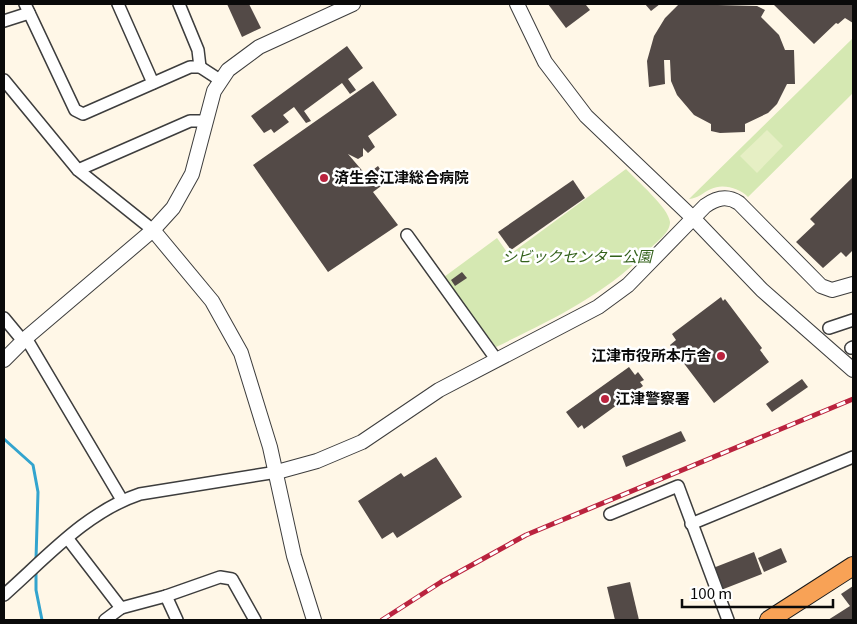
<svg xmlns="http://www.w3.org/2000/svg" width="857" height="624" font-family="Georgia,'Noto Sans JP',serif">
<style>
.green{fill:#d5e8b2}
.pitch{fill:#e6efc4}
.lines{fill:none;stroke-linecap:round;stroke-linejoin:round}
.stream{stroke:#33a4ce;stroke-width:3}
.building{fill:#534a47}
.minor-casing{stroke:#3d3d3d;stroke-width:14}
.tertiary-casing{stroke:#3d3d3d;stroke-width:16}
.trunk-casing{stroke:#1b1b1b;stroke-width:20}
.minor{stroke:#fff;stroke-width:11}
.tertiary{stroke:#fff;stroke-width:14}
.trunk{stroke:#f8a256;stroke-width:18}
.rail-casing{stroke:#ba233e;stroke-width:5}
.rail{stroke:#fff;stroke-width:3;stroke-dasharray:9;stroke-linecap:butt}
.poi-dot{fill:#ba233e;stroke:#fff;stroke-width:2}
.labels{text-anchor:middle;stroke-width:5;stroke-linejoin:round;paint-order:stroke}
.poi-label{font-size:15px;font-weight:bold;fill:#0a0a0a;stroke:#fff;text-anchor:start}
.park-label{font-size:15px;font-style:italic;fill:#33611b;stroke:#fff}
</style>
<rect width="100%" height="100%" fill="#fff7e7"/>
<g class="green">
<path d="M853,38V93L748,197C740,188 722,183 711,189C702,193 699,198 689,199Z"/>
<path d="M626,169C636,180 669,208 670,222C670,233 657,241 650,249C603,296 555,318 496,347L444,277L497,238L509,255Z"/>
</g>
<polygon class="pitch" points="767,130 783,146 757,173 740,156"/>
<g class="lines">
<g class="stream">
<polyline points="4,439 33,465 38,492 36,559"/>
<polyline points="36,571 36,590 42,620"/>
</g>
</g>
<g class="building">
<polygon points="227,4 249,4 261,28 242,37"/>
<polygon points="548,4 588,4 586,5 590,10 566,28"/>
<polygon points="645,4 660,4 651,11"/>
<polygon points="679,4 757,6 765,10 761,17 779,35 785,50 794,50 795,84 787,84 777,104 768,113 745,124 745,132 720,133 711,131 711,124 694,115 677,95 671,81 670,60 664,60 665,84 649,87 647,61 654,36 665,18"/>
<polygon points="773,4 853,4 853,23 845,18 838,24 836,23 814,44"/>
<polygon points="347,46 363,68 348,79 356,90 350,94 342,83 304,111 311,121 306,123 294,107 283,115 289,122 274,133 271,129 264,133 251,116"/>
<polygon points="373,81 397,115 368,136 375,147 368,153 363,148 363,156 358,159 348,154 366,175 378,166 388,181 373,192 398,225 328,272 253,165"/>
<polygon points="853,177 853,250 846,257 841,252 823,268 796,242 815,224 810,219"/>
<polygon points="573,180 585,198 511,250 498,232"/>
<polygon points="462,272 467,278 455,286 451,280"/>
<polygon points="721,297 723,301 725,299 762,348 760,350 769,362 714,403 670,345 676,340 672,334"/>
<polygon points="629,367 635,375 638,372 644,380 640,382 643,386 584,429 582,425 578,428 566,412"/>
<polygon points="802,379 808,387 772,412 766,404"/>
<polygon points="681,431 686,441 626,467 622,456"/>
<polygon points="436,457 462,497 397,538 393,532 382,539 358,501 401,473 404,477"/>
<polygon points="781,548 787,562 764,572 758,558"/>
<polygon points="754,552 762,574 721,590 713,568"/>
<polygon points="630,582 639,620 615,620 607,587"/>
<polygon points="853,586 853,620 828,620 850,606 841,594"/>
</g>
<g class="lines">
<g class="minor-casing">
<g id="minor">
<polyline points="25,4 75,110 83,114 190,67 200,67 220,80"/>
<polyline points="118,4 153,83"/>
<polyline points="179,4 198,50 200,67"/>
<polyline points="4,21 29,13"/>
<polyline points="4,80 78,170 153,230"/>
<polyline points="78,170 190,121 205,121"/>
<polyline points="407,235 496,359"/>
<polyline points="4,318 23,341"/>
<polyline points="829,328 853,320"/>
<polyline points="26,338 122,500"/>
<polyline points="851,348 853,347"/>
<polyline points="610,514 678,486 728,620"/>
<polyline points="691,524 853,457"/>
<polyline points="68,539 121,608 166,596 177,620"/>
<path d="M4,595C46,558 86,512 140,494L277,472"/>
<polyline points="166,596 220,577 232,579 255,620"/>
<polyline points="105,620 121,608"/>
</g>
</g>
<g class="tertiary-casing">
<g id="tertiary">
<polyline points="517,4 545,62 586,116 694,219 762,290 853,370"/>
<polyline points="153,230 212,301 241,353 270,447 294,556 314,620"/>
<polyline points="4,360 26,338 153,230 173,208 192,174 214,91 228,70 259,47 353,4"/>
<path d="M277,472L317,461L362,442L439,390L598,307L628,285L705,206C716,198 727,195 739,203L821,286L832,290L853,284"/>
</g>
</g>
<g class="trunk-casing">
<polyline id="trunk" points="769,620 853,566"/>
</g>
<use href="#minor" class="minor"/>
<use href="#tertiary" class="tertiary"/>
<use href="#trunk" class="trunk"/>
<g class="rail-casing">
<polyline id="rail" points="382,620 441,582 526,535 853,399"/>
</g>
<use href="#rail" class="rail"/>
</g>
<g class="poi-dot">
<circle cx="324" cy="178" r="5"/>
<circle cx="721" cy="356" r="5"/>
<circle cx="605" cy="399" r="5"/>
</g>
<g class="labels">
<g class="poi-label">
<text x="334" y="183">済生会江津総合病院</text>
<text x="711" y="361" text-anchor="end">江津市役所本庁舎</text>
<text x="615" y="404">江津警察署</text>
</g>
<g class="park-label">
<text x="577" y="262">シビックセンター公園</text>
</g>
</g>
<rect width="857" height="624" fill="none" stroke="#0a0a0a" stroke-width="10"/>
<path d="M682 599v8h151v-8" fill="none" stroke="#0a0a0a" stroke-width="2.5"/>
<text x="690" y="599" font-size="15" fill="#0a0a0a" stroke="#ffffff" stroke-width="4" paint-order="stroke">100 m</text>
</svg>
